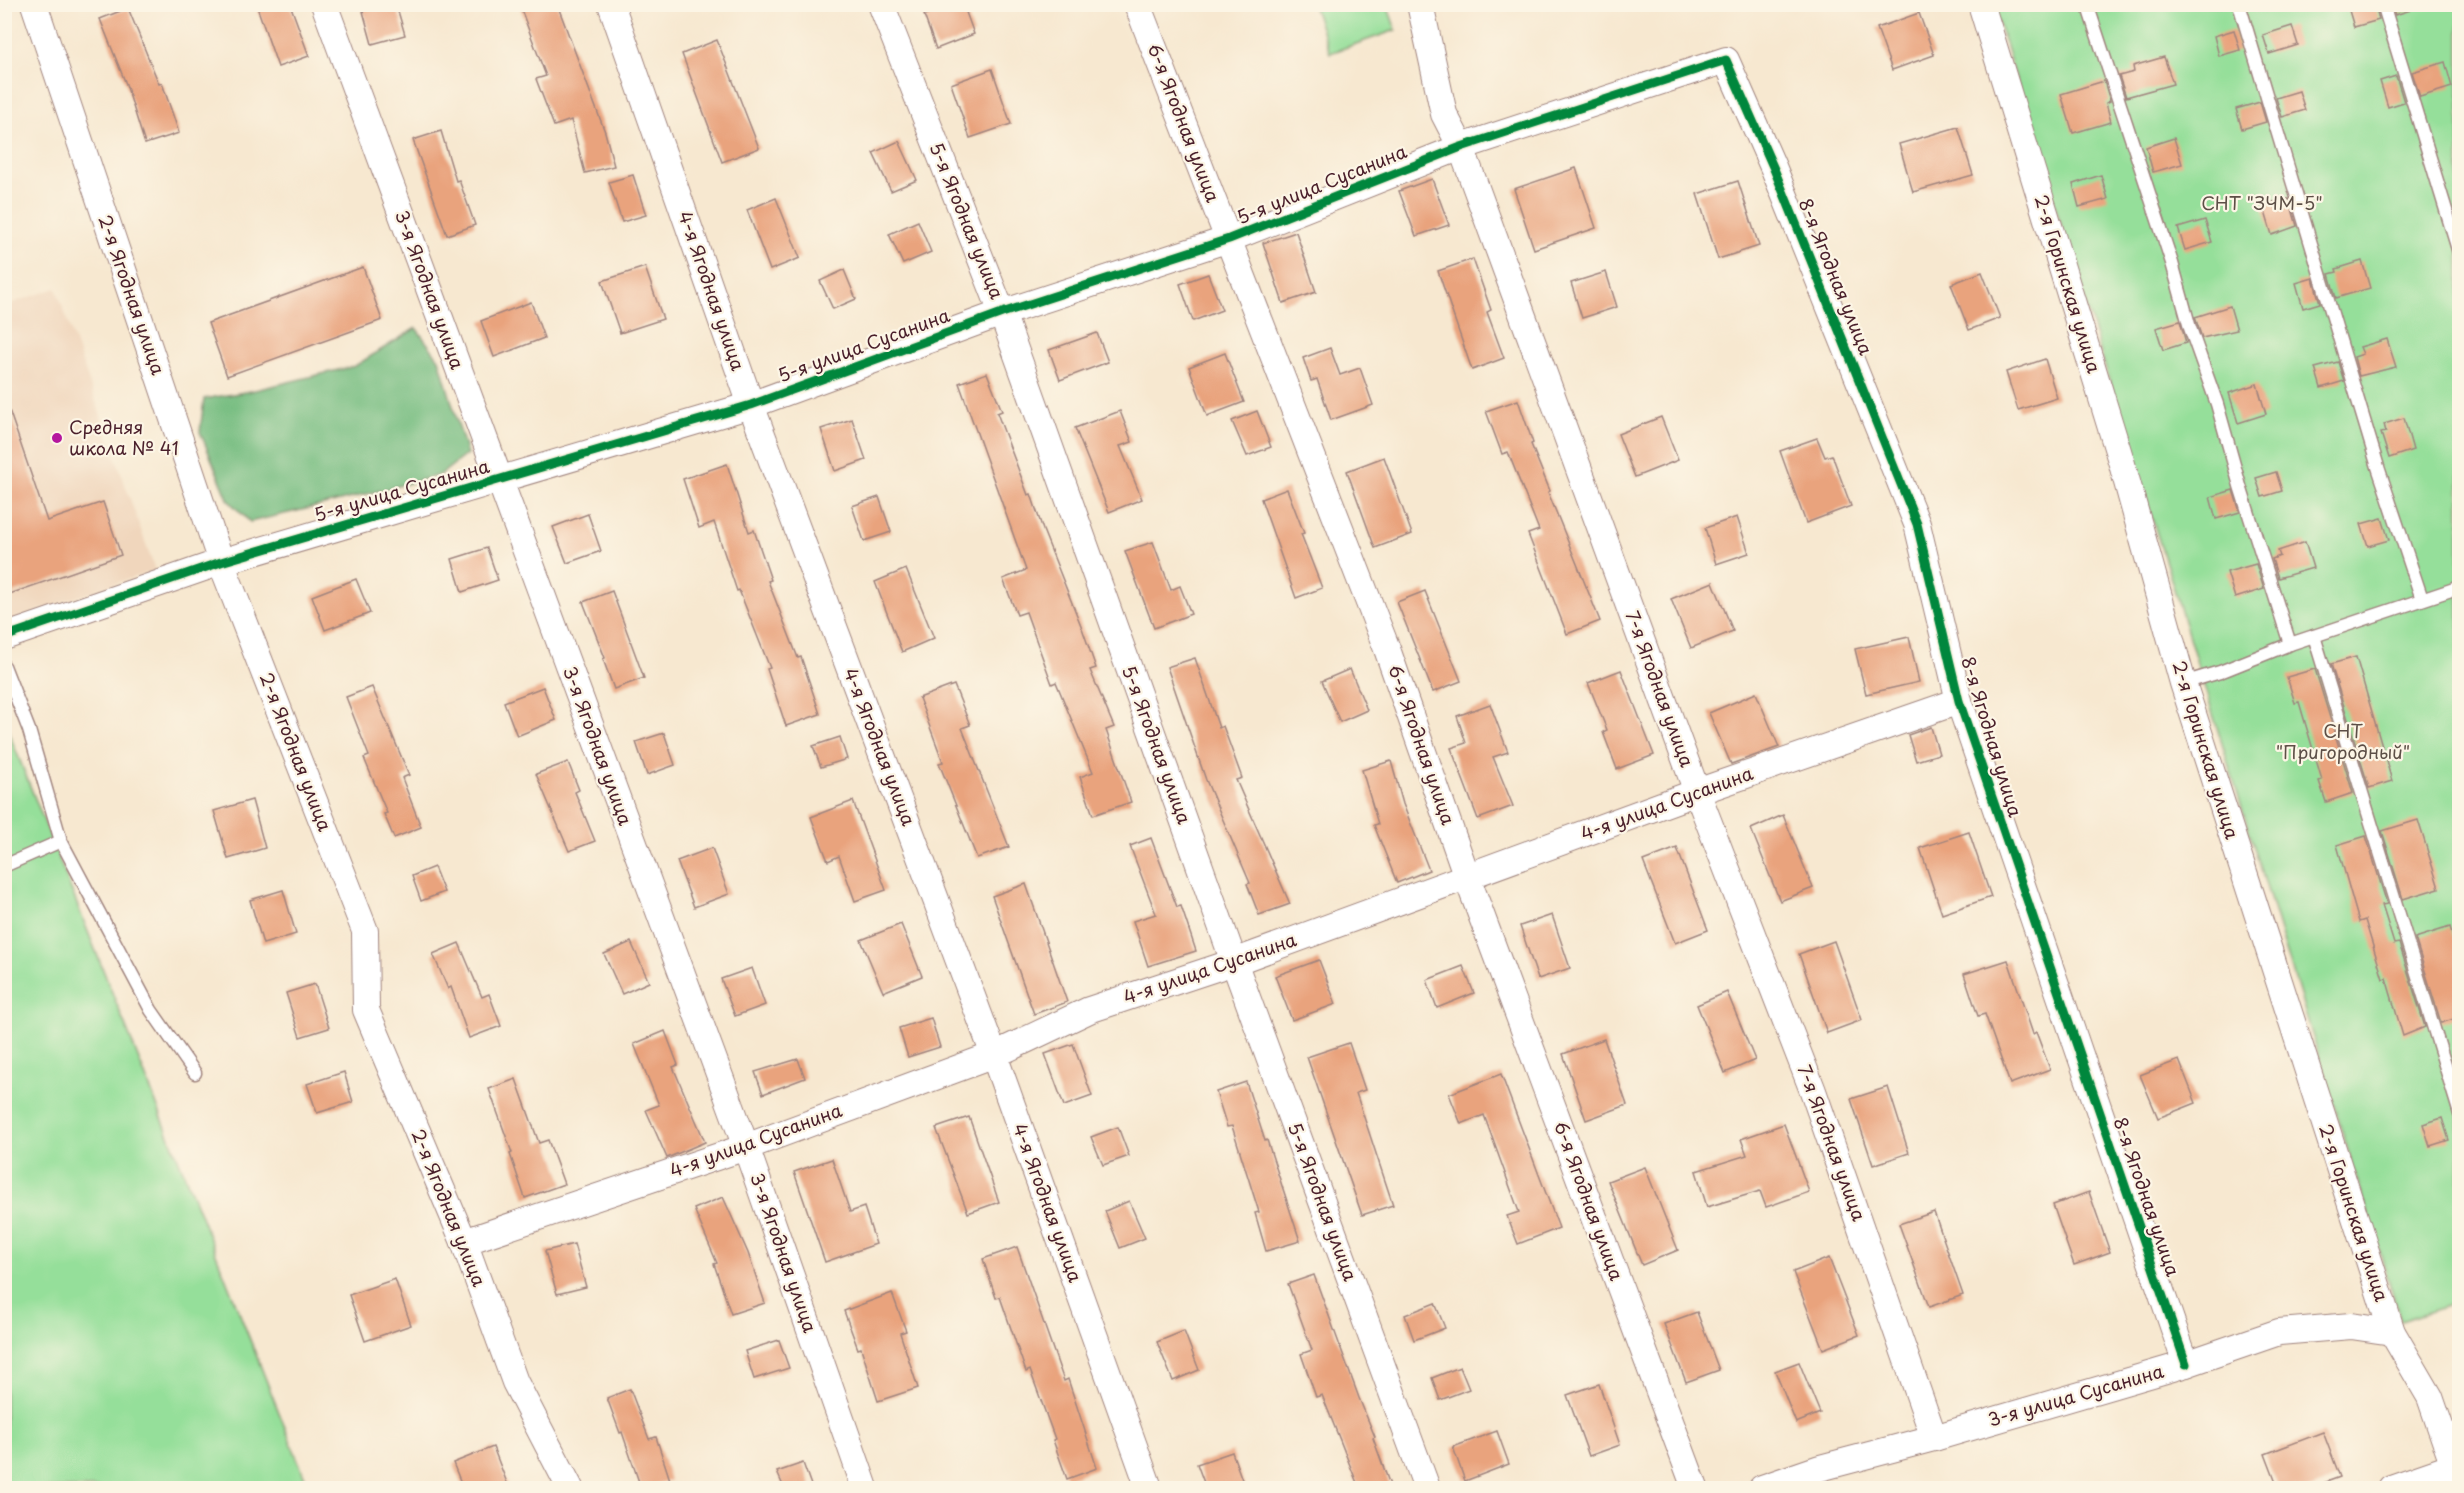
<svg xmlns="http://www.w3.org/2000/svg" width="2464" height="1493" font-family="'Playpen Sans',sans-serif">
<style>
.built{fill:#f0d6bc}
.green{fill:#95df9a;stroke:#707f62;stroke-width:1.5}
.forest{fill:#78be82;stroke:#616e56;stroke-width:1.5}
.building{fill:#e9a37d}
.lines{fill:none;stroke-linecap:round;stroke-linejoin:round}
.lane-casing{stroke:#a0847e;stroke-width:15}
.street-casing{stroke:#a0847e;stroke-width:28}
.lane{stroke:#fff;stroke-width:12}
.street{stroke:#fff;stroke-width:26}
.cycleway-casing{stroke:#fcf5e5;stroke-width:13}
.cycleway{stroke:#00873e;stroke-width:9}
.poi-dot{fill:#b5179e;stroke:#fcf5e5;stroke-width:2}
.labels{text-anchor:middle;stroke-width:4.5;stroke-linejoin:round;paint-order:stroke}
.street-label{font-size:18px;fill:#4a1f2b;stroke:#fcf5e5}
.park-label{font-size:18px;fill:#5d4f47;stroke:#fcf5e5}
.poi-label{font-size:18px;fill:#4a1f2b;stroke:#fcf5e5;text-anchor:start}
</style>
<rect width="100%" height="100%" fill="#fcf5e5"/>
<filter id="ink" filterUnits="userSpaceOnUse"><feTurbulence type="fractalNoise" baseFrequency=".0167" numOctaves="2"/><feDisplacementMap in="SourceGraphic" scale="12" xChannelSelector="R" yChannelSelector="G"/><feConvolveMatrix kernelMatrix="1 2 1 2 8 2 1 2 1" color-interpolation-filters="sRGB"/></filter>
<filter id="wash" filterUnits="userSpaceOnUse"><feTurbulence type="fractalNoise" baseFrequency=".008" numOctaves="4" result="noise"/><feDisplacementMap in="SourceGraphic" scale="24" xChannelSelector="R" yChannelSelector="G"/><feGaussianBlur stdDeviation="1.35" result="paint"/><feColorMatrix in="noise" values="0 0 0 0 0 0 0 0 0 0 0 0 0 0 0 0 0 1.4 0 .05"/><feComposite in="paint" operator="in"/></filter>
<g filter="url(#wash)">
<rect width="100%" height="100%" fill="#f7e8d0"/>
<polygon class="built" points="56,288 155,570 5,622 4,306"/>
<g class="green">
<polygon points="1313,5 1387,5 1396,30 1330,53"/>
<polygon points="1993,5 2459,5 2459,1302 2401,1321"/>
<polygon points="5,723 309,1488 5,1488"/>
</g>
<polygon class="forest" points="416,328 439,359 467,454 440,475 332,503 250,522 229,501 200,432 204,399 251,391 355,366"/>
<g id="blocks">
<g class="building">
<polygon points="256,4 290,4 309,56 278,67"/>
<polygon points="361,4 396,4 405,35 372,44"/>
<polygon points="519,4 557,4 605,132 614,166 585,173 571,120 554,126 536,79 546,76"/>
<polygon points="953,4 963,4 974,34 936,49 924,15"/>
<polygon points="2347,4 2375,4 2379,20 2354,27"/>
<polygon points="2392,4 2411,4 2411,10 2395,15"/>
<polygon points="128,8 159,84 162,83 179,133 145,144 126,84 100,19"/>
<polygon points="1919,13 1934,55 1892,70 1877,28"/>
<polygon points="2292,26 2298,45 2269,54 2263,35"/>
<polygon points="2234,30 2240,50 2219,56 2214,36"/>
<polygon points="717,40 759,148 722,162 682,54"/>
<polygon points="2164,57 2173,84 2126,97 2119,76 2134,72 2133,66"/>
<polygon points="2445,62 2452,87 2420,97 2412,72"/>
<polygon points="992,69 1011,124 970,138 951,84"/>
<polygon points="2396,76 2404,102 2388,107 2380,81"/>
<polygon points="2104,81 2110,101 2106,103 2111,122 2073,133 2061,94"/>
<polygon points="2299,91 2305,110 2282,117 2276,98"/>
<polygon points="2260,102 2266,122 2242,129 2236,109"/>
<polygon points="1958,127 1973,175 1913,192 1899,144"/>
<polygon points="441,131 456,181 459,180 475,225 447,235 413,140"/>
<polygon points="2174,138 2182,164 2153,172 2146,147"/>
<polygon points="899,141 917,180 891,191 873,153"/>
<polygon points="1576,168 1596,228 1534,249 1514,189"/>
<polygon points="633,175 646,215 622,222 609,182"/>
<polygon points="2101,175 2108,199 2079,207 2073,184"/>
<polygon points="1432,179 1449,225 1416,236 1399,191"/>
<polygon points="1738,181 1759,246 1718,259 1697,194"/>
<polygon points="776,198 800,258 770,270 747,210"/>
<polygon points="2284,199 2289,199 2297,226 2272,235 2263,205"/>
<polygon points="2205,220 2212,242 2185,250 2178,228"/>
<polygon points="918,221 931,252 903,264 889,234"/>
<polygon points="1296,232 1316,292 1283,303 1263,243"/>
<polygon points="1473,259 1491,310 1487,312 1504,358 1472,370 1438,271"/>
<polygon points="2362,261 2370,288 2336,298 2329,274 2337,272 2336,269"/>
<polygon points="363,267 382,320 227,376 208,323"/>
<polygon points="645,267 663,319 620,333 602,281"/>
<polygon points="844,270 856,299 833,309 820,281"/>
<polygon points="1606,272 1617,307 1582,318 1571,283"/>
<polygon points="1982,272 2000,318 1969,330 1951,284"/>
<polygon points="1208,274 1222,310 1193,321 1180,284"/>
<polygon points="2313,278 2320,303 2303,308 2296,283"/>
<polygon points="531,302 544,338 494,357 481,321"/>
<polygon points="2230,306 2237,330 2202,338 2195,317"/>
<polygon points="2180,321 2186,343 2163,350 2156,328"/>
<polygon points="1097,333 1108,362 1060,380 1049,350"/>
<polygon points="2387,339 2396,367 2359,376 2354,357 2363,354 2360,347"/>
<polygon points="1330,348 1340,375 1360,368 1373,405 1331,420 1317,379 1311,381 1303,358"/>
<polygon points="1225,353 1244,402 1207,416 1189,367"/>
<polygon points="2045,359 2057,398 2018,410 2006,372"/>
<polygon points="2338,362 2344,381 2321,388 2315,368"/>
<polygon points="987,373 1002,411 997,413 1028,495 1031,494 1043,530 1082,628 1096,668 1090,670 1114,727 1106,730 1131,802 1093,815 1080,777 1093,772 1056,682 1052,684 1026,612 1017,615 1003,579 1026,570 959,383"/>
<polygon points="2257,384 2266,414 2238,423 2229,393"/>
<polygon points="1518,400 1533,443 1531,444 1550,491 1548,492 1600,621 1567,634 1528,534 1539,530 1508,452 1502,454 1486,411"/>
<polygon points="4,407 8,407 47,521 103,502 121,555 4,596"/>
<polygon points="1120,411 1132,442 1120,446 1142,499 1109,512 1075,428"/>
<polygon points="1257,411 1271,447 1247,456 1232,421"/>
<polygon points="1661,417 1678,460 1635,477 1618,434"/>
<polygon points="2404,418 2413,450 2389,458 2381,433 2386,432 2384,424"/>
<polygon points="852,419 866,460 835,471 821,429"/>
<polygon points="1817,438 1825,457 1832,455 1851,506 1806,523 1780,451"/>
<polygon points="1384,457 1412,534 1375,548 1347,471"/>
<polygon points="727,464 749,532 754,530 771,580 768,581 798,658 801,657 820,714 786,726 767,669 770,668 739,590 737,591 714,522 699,528 683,479"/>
<polygon points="2276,472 2282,491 2262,497 2256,478"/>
<polygon points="1287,489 1304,533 1301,534 1322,588 1296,598 1261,499"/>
<polygon points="2233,490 2240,512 2216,519 2210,497"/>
<polygon points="879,497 891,532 864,541 852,506"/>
<polygon points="588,514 601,551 567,563 553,527"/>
<polygon points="1737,517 1749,553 1716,564 1705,528"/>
<polygon points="2382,518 2389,540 2368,546 2361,524"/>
<polygon points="1153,542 1171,590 1180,586 1191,614 1154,628 1125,551"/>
<polygon points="2305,542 2313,568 2278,578 2272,559 2280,556 2278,551"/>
<polygon points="487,548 498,580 462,592 452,559"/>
<polygon points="2256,564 2264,589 2235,598 2227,572"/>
<polygon points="906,569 934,638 902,652 875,582"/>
<polygon points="356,579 370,613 325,630 312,596"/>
<polygon points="1713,582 1733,631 1691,648 1671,599"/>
<polygon points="612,591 644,678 614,689 603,659 605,658 583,602"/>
<polygon points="1425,591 1461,681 1433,692 1397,602"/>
<polygon points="1909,637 1919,682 1866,694 1855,649"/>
<polygon points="2356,657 2392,781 2369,788 2331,664"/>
<polygon points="1195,658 1219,728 1223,726 1242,778 1236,780 1290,904 1259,915 1247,884 1250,883 1206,780 1167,667"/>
<polygon points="1350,669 1367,710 1340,722 1322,681"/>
<polygon points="2315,669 2353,793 2326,802 2319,781 2322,780 2299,702 2295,703 2287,677"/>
<polygon points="1621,670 1654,755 1617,769 1603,732 1607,730 1588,683"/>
<polygon points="954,685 970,725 962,728 1009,847 977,858 939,763 943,762 919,698"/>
<polygon points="372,687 409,775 402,778 421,827 394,838 384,814 387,813 364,758 369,756 346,697"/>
<polygon points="543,687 556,720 517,736 504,702"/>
<polygon points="1756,693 1779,747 1731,764 1709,713"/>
<polygon points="1490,704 1508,752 1493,757 1513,806 1478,819 1451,748 1466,743 1457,716"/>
<polygon points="1931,727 1939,754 1916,761 1908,735"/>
<polygon points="664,733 675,765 647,775 636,742"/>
<polygon points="840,737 847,759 821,767 813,746"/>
<polygon points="1391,761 1403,804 1429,870 1397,883 1374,825 1378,824 1362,770"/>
<polygon points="568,762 579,790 575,792 595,841 569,851 536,774"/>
<polygon points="252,800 265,848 228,859 214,811"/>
<polygon points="853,801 886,890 855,901 839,856 828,861 811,817"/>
<polygon points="1783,815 1813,888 1780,901 1751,829"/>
<polygon points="2418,820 2439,888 2403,899 2382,831"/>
<polygon points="1969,832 1991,897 1942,914 1920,848"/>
<polygon points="2366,836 2387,904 2382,905 2394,944 2399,943 2425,1027 2403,1036 2386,978 2383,979 2365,920 2359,922 2337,845"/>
<polygon points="1151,838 1177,907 1181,906 1196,951 1148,966 1133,921 1156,914 1130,846"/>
<polygon points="712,848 729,894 694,907 677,861"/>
<polygon points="1677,848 1708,930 1675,943 1643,861"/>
<polygon points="434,867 444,892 421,901 412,876"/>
<polygon points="1026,884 1067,1002 1034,1014 992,896"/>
<polygon points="283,890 296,934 263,944 250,900"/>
<polygon points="1552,915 1570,968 1538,979 1520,926"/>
<polygon points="901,924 922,976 883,992 861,940"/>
<polygon points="2450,927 2460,960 2460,1017 2441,1023 2415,938"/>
<polygon points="1834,941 1862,1020 1827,1033 1799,954"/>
<polygon points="631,942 649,982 622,994 604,954"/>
<polygon points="459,943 482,997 489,994 501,1026 469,1038 451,987 448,989 433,954"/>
<polygon points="1319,960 1336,1004 1292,1020 1275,976"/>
<polygon points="2008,960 2033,1034 2036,1032 2050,1069 2010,1084 1985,1014 1978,1016 1964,974"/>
<polygon points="1463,966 1474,993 1437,1008 1427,980"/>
<polygon points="752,968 765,1005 735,1016 721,979"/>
<polygon points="315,984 329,1028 300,1037 286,993"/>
<polygon points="1727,992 1755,1060 1725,1073 1697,1005"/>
<polygon points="931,1018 940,1047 908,1057 899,1028"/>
<polygon points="665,1031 678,1065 673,1067 705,1142 667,1158 646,1110 659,1105 634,1044"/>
<polygon points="1604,1039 1627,1105 1586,1120 1563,1054"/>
<polygon points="1349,1043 1365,1090 1356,1093 1393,1205 1362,1215 1307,1057"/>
<polygon points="1073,1044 1092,1096 1064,1106 1045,1054"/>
<polygon points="798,1059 805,1078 763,1094 755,1072"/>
<polygon points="2179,1060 2196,1103 2158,1118 2140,1075"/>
<polygon points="344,1072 353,1102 317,1113 307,1084"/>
<polygon points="1501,1074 1559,1228 1518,1244 1507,1216 1519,1212 1484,1115 1461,1124 1449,1094"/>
<polygon points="516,1079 539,1143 548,1140 564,1184 525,1198 510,1154 512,1153 489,1089"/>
<polygon points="1246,1082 1265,1141 1267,1140 1300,1241 1266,1251 1255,1213 1259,1212 1232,1126 1227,1127 1216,1092"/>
<polygon points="1888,1087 1909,1153 1873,1165 1851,1099"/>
<polygon points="969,1117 999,1202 968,1213 936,1128"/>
<polygon points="2442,1118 2449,1140 2430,1146 2423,1124"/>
<polygon points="1784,1124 1809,1192 1766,1207 1760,1191 1707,1207 1696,1171 1747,1155 1741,1139"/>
<polygon points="1118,1127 1129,1156 1103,1165 1091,1137"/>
<polygon points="832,1159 850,1212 864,1207 876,1244 825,1262 794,1172"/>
<polygon points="1645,1167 1678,1250 1642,1265 1608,1181"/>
<polygon points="2089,1192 2110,1252 2074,1265 2053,1205"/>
<polygon points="723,1197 748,1253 765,1303 731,1314 714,1264 717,1263 694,1209"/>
<polygon points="1129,1201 1145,1238 1120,1248 1105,1211"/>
<polygon points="1934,1212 1963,1295 1929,1307 1899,1224"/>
<polygon points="574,1244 586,1287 557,1294 545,1251"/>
<polygon points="1017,1247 1064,1381 1068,1379 1097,1468 1067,1479 1053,1440 1055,1439 1030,1370 1026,1372 1000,1297 996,1298 983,1259"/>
<polygon points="1829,1258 1859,1335 1823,1349 1793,1272"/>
<polygon points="1314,1275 1359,1398 1375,1437 1373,1438 1391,1488 1359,1488 1322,1395 1316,1397 1301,1354 1312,1350 1288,1284"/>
<polygon points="395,1279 411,1325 365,1341 349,1295"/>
<polygon points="892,1293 906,1331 900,1333 918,1388 878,1401 861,1348 858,1349 844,1311"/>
<polygon points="1435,1303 1445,1328 1414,1340 1405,1315"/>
<polygon points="1697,1312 1719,1370 1686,1382 1664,1324"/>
<polygon points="1184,1331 1199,1370 1173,1381 1157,1342"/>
<polygon points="779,1340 789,1368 754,1379 745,1351"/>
<polygon points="1799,1362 1820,1413 1796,1423 1775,1371"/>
<polygon points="1460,1367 1469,1389 1440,1400 1432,1378"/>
<polygon points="1599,1384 1620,1445 1589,1456 1567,1395"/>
<polygon points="630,1389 649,1439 656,1437 670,1480 644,1488 641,1488 622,1432 620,1433 607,1398"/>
<polygon points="1497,1431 1509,1464 1465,1481 1453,1447"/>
<polygon points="2323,1432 2340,1477 2310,1488 2278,1488 2265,1454"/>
<polygon points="493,1447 509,1488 463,1488 453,1463"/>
<polygon points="1232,1452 1245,1488 1206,1488 1197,1464"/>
<polygon points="803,1463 812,1488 784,1488 777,1472"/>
</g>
</g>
</g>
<g filter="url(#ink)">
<use href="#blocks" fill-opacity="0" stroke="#a0847e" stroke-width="1.5"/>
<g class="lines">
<g class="lane-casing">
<g id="lane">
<polyline points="2087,4 2172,263 2190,328 2217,404 2240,486 2290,644"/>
<polyline points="2239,4 2378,467 2422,599"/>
<polyline points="2383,4 2460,256"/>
<polyline points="2314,636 2460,1114"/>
<polyline points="4,666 29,730 61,841 151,1010 195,1073"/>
<polyline points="2183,683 2220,672 2290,644 2460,587"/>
<polyline points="4,866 61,841"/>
</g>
</g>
<g class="street-casing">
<g id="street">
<polyline points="34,4 221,562 365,931 366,1010 464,1242 515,1382 570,1488"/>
<polyline points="324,4 746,1147 865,1488"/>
<polyline points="611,4 751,405 994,1055 1149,1488"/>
<polyline points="881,4 1002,313 1234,962 1427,1488"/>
<polyline points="1137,4 1387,649 1467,877 1695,1488"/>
<polyline points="1420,4 1444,114 1461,147 1697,792 1813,1091 1934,1438"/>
<polyline points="1981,4 2122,464 2183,683 2392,1332 2430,1397 2460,1484"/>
<polyline points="4,637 221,562 751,405 1002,313 1229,239 1461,147 1726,60 1774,169 1917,524 1959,701 2186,1364"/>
<polyline points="464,1242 746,1147 994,1055 1089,1010 1234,962 1697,792 1959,701"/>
<polyline points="1762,1488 1820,1468 1934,1438 2186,1364 2279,1332 2351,1326 2392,1332"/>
<polyline points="2391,1488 2460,1464"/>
</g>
</g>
<use href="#lane" class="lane"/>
<use href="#street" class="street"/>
<g class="cycleway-casing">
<polyline id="cycleway" points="4,637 221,562 751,405 1002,313 1229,239 1461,147 1726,60 1774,169 1917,524 1959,701 2186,1364"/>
</g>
<use href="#cycleway" class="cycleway"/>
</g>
</g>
<circle class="poi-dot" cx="57" cy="438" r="6"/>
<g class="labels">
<g class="street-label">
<text transform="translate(1183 123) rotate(69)" y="6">6-я Ягодная улица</text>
<text transform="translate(1322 185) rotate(-22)" y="6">5-я улица Сусанина</text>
<text transform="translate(966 221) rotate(68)" y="6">5-я Ягодная улица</text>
<text transform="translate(1835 277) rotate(68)" y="6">8-я Ягодная улица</text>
<text transform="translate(2067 284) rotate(73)" y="6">2-я Горинская улица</text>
<text transform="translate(429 290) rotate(70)" y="6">3-я Ягодная улица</text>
<text transform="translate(711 291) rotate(71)" y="6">4-я Ягодная улица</text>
<text transform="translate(131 295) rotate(71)" y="6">2-я Ягодная улица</text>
<text transform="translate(864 346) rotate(-20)" y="6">5-я улица Сусанина</text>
<text transform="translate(402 491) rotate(-16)" y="6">5-я улица Сусанина</text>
<text transform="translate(1659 689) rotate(70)" y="6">7-я Ягодная улица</text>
<text transform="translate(1991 737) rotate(73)" y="6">8-я Ягодная улица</text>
<text transform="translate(1156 745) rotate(70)" y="6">5-я Ягодная улица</text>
<text transform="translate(1421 745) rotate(71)" y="6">6-я Ягодная улица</text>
<text transform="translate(597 746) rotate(70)" y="6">3-я Ягодная улица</text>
<text transform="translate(879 747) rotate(69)" y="6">4-я Ягодная улица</text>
<text transform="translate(2205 750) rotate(73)" y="6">2-я Горинская улица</text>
<text transform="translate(295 752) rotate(69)" y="6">2-я Ягодная улица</text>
<text transform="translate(1667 804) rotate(-20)" y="6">4-я улица Сусанина</text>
<text transform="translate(1210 969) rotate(-19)" y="6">4-я улица Сусанина</text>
<text transform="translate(756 1141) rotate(-20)" y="6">4-я улица Сусанина</text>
<text transform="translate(1831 1143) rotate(70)" y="6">7-я Ягодная улица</text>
<text transform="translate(2146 1197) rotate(71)" y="6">8-я Ягодная улица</text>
<text transform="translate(1588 1201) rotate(70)" y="6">6-я Ягодная улица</text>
<text transform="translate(1322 1202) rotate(70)" y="6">5-я Ягодная улица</text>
<text transform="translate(1047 1203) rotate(70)" y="6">4-я Ягодная улица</text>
<text transform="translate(448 1208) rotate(68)" y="6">2-я Ягодная улица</text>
<text transform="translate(2353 1213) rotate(72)" y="6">2-я Горинская улица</text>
<text transform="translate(783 1253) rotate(71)" y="6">3-я Ягодная улица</text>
<text transform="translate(2076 1396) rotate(-16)" y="6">3-я улица Сусанина</text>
</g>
<g class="park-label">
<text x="2262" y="210">СНТ "ЗЧМ-5"</text>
<text x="2343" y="738">СНТ<tspan x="2343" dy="21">"Пригородный"</tspan></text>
</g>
<g class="poi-label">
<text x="69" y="434">Средняя<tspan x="69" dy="21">школа № 41</tspan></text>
</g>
</g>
<rect width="2464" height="1493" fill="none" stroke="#fcf5e5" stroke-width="24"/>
</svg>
